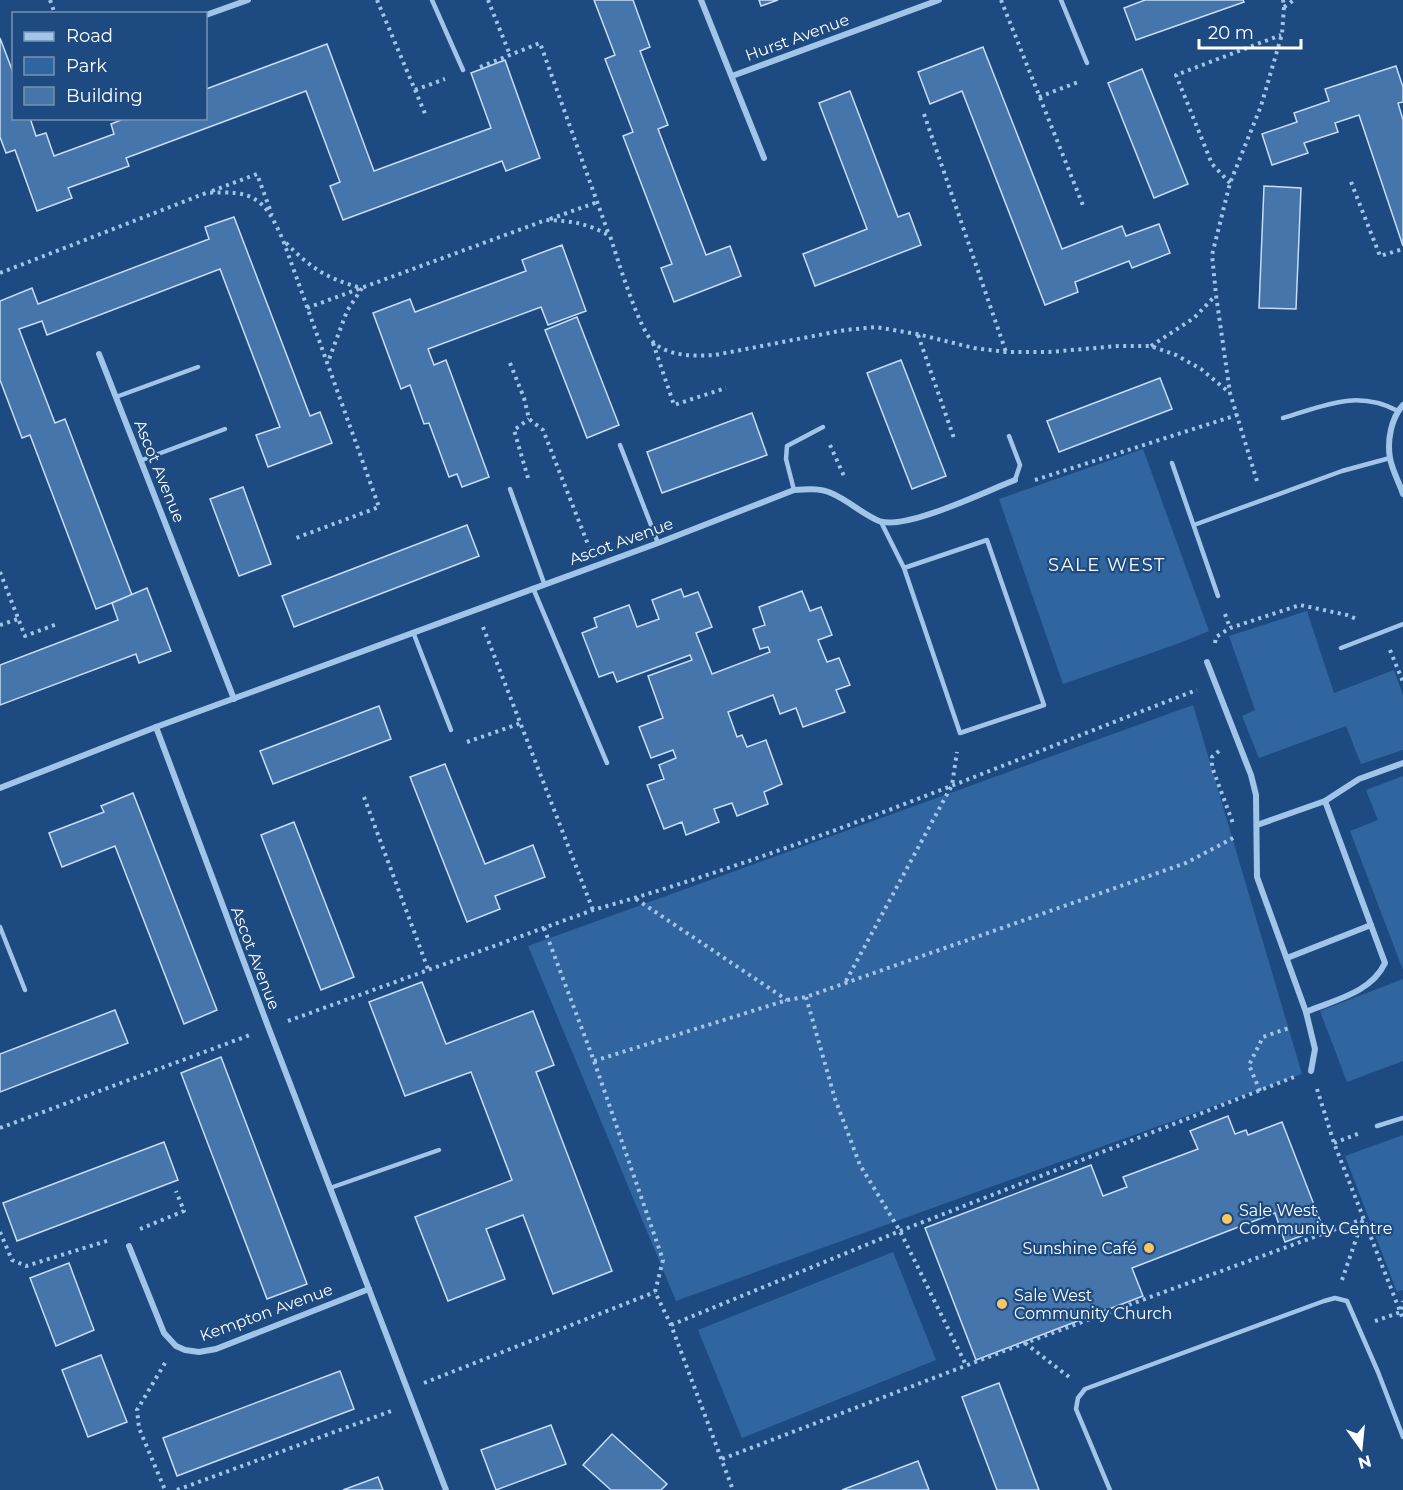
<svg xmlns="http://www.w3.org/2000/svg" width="1403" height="1490" font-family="Montserrat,sans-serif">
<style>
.green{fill:#30659f}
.building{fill:#4575ab;stroke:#c5ddf7;stroke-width:1.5}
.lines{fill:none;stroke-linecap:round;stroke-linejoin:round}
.path{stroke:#a1c4e9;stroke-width:4;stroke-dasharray:3 4.5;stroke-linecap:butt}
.lane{stroke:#a1c4e9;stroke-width:4.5}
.street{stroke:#a1c4e9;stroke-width:6}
.poi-dot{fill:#f9c85f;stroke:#1d4b81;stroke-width:2}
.labels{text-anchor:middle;stroke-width:4.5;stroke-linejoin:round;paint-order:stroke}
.street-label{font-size:16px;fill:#fff;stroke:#1d4b81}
.poi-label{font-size:16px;fill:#fff;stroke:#1d4b81;text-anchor:start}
.neighbourhood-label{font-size:18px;letter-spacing:1.5px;fill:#fff;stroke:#1d4b81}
</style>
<rect width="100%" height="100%" fill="#1d4b81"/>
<g class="green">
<polygon points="1143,449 1209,631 1177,644 1063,684 999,499"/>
<polygon points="1307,611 1334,693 1394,670 1403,695 1403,750 1361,764 1346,726 1259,758 1242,716 1255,710 1229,636"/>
<polygon points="1193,705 1302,1074 676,1301 528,946"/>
<polygon points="1403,776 1403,970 1350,831 1378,820 1366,790"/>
<polygon points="1403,979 1403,1061 1347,1082 1320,1011"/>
<polygon points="1403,1135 1403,1290 1397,1292 1345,1156"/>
<polygon points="893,1252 936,1360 742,1438 698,1330"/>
</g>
<g class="building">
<polygon points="594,0 633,0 650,47 640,51 668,125 658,129 706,255 730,246 741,276 674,302 661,268 672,264 623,136 633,132 605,59 615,55"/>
<polygon points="759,0 778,0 761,6"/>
<polygon points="1145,0 1243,0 1244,2 1136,40 1124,8"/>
<polygon points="0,38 14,75 14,118 30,118 36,136 46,133 54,156 114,134 111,124 126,118 206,118 206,89 327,44 374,171 491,128 471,73 505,60 540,158 506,171 502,161 343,220 330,186 340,182 306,91 126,158 129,166 68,188 72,198 37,211 15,150 6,153 0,137"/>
<polygon points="983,47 1062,249 1122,226 1126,236 1159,224 1170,253 1132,268 1129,261 1075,282 1078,292 1045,305 962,91 930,104 918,72"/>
<polygon points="1396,66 1403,87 1403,102 1398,103 1403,120 1403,246 1359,115 1335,123 1338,132 1304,143 1308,153 1272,165 1262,134 1297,122 1294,113 1329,101 1325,89"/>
<polygon points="1142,69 1188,184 1154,198 1108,83"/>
<polygon points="850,91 898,217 909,213 921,245 815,286 803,254 867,229 819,103"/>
<polygon points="1264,186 1301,188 1296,309 1259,308"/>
<polygon points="234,217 310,416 320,412 332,443 268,467 256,435 280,427 220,269 47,335 42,321 19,329 55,423 65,419 132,595 96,609 30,435 22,438 0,380 0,301 32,288 38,304 209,239 205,227"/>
<polygon points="562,245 586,311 548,325 541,307 428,349 434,365 446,360 489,477 462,487 457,474 449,477 429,423 424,424 410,385 401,389 373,313 410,299 415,312 526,271 522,260"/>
<polygon points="577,317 619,425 587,438 545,330"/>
<polygon points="901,360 946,476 912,489 867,373"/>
<polygon points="1160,378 1172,409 1059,452 1047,421"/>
<polygon points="752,413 767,455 662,493 647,452"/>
<polygon points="243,487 271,564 239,576 210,499"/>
<polygon points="467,525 479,556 294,627 282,596"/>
<polygon points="147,588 171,651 139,663 136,654 0,705 0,665 118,620 112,603"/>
<polygon points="681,589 684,597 698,592 712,627 696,633 712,674 770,652 768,647 760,649 753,629 765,625 759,607 802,591 810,611 821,607 832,635 818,640 827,662 839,658 850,685 836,690 845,712 803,727 796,708 780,714 773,695 728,712 737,737 742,735 747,747 766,740 782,784 764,792 768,804 737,816 732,803 714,809 719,822 686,835 682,822 664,829 647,785 664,779 659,765 676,758 673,750 651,758 639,727 663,718 648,676 692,660 690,655 617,682 613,672 599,677 582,633 597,627 594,618 629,605 637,627 659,619 652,600"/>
<polygon points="379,706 391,739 273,784 260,751"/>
<polygon points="445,764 485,864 533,845 545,877 495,896 500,909 467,922 410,777"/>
<polygon points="133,793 217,1010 184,1024 115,846 62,867 49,833 104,812 101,806"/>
<polygon points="294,822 354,977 321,990 261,835"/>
<polygon points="422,982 446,1044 533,1011 554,1065 536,1072 612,1271 553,1294 523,1215 486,1229 505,1279 448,1301 415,1217 512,1180 471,1072 405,1096 369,1002"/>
<polygon points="115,1010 128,1043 0,1092 0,1054"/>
<polygon points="221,1057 307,1284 267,1299 181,1073"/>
<polygon points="1228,1116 1235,1134 1246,1130 1248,1135 1282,1122 1323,1228 1285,1242 1275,1213 1132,1268 1143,1296 976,1360 925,1228 1091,1165 1103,1196 1127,1187 1123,1177 1198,1149 1190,1131"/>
<polygon points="164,1142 178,1180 17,1241 3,1203"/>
<polygon points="69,1263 94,1330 56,1346 30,1278"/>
<polygon points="101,1355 127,1422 88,1437 62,1370"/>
<polygon points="340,1371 354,1409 177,1476 163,1438"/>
<polygon points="999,1383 1039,1490 997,1490 962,1397"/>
<polygon points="551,1425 566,1464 496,1490 481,1450"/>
<polygon points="612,1434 667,1484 661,1490 611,1490 583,1465"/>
<polygon points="918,1461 929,1490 842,1490"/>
<polygon points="378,1477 383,1490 343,1490"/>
</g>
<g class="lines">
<g class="path">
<polyline points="50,0 55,14"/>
<polyline points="377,0 426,116"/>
<polyline points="488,0 510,55"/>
<polyline points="1001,0 1084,208"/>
<polyline points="1284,7 1294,0"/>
<polyline points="480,67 540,43 609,235"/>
<polyline points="415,90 445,79"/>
<polyline points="1039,97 1081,81"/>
<polyline points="924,114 1006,352"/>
<polyline points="1351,182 1380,256 1403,249"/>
<polyline points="1230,183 1212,164 1176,75 1281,35"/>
<polyline points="212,191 257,174 272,215"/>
<polyline points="550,219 598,202"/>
<path d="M286,243C311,268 327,279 362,288L347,311L328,362"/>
<path d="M0,273L206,193C253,190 264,197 283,240L379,507L296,538"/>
<path d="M307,308L546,220C572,221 587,223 610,236C617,257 639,330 653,342C669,357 695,356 715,355L845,330L876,327L917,334L974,348L1006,352H1049L1118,346H1151L1176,355L1201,369L1230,393"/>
<polyline points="918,335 955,441"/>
<polyline points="653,343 674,405 726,388"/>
<polyline points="1151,346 1194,318 1215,296"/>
<polyline points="510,363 524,398 529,419 543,430 589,547"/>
<polyline points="830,445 844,476"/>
<polyline points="528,478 514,430 529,419"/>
<polyline points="1035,480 1237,415"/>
<polyline points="1257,481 1230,393 1216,295 1212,255 1230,183 1261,106 1282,34 1284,7 1283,0"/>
<polyline points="0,572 25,636 57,624"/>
<polyline points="1225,614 1230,628"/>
<polyline points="0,625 18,619"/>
<polyline points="483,627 593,910"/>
<polyline points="1215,643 1216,637 1230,628 1300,605 1347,615 1359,620"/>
<polyline points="1390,650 1403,682"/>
<polyline points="467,742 521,723"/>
<polyline points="1219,751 1212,757 1212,767 1234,826"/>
<polyline points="364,797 428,969"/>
<polyline points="636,899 787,1000"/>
<polyline points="544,928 594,1061 663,1260 655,1292 671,1325 733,1490"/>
<polyline points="846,981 952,785 957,752"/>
<polyline points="806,997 835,1099 860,1165 900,1231 966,1365"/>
<path d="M288,1021L593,910C799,852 997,766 1197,690"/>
<polyline points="594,1061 787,1000 806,997 1186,863 1235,837"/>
<polyline points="1317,1089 1334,1143 1403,1319"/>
<polyline points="1260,1091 1249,1065 1263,1037 1289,1028"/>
<polyline points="0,1128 250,1035"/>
<polyline points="1334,1143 1360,1133"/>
<polyline points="140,1229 184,1211 176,1191"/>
<polyline points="0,1232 12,1260 26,1266 110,1240"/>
<polyline points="1342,1280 1363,1219"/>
<polyline points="1375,1321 1401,1312 1403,1301"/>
<polyline points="671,1325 900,1231 1294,1077"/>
<polyline points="1025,1343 1069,1377"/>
<polyline points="165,1363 137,1410 139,1428 165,1490"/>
<polyline points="424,1383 655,1292"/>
<polyline points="722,1459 1025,1343 1363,1219"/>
<polyline points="177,1490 394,1410"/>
</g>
<g class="lane">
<polyline points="432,0 463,70"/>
<polyline points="1061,0 1087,63"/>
<polyline points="116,397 198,367"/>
<path d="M1283,418C1324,406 1356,389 1398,411"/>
<polyline points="1009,436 1020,465 1015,480"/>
<polyline points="620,445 658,543"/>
<polyline points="142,460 225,429"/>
<polyline points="1172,463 1218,596"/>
<polyline points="510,489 544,583"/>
<polyline points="794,490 786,459 787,446 823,427"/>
<polyline points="881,522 904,568 960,733 1044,705 987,540 904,568"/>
<polyline points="1194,525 1342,471 1390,458"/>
<polyline points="533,588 607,763"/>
<polyline points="413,632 451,730"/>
<polyline points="1341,648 1403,624"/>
<polyline points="0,927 25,990"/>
<polyline points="1377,1126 1403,1118"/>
<polyline points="330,1188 439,1150"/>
<polyline points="1110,1490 1076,1409 1078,1398 1085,1389 1324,1301 1335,1298 1347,1301 1378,1372 1403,1437"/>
</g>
<g class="street">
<polyline points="701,0 764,158"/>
<polyline points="206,15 248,0"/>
<polyline points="732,76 939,0"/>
<polyline points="99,354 234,699"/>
<path d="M1403,405C1391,418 1387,441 1390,458C1392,470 1399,482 1403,494"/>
<polyline points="1207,662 1251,775 1256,795 1257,877 1306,1012 1315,1049 1311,1071"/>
<polyline points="156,727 269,1029 446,1490"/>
<path d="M0,788L156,727L658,543L794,490C806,489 820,488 831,493C848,500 862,514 879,521C905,531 986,491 1015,480"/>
<polyline points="1257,825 1325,801 1359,779 1403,763"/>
<polyline points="1287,958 1371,925"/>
<path d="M1306,1012C1334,1000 1371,993 1385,963L1325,801"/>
<polyline points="129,1246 164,1333 176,1346 185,1350 199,1352 216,1349 369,1289"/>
</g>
</g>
<g class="poi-dot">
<circle cx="1227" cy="1219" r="6"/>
<circle cx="1149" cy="1248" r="6"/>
<circle cx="1002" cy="1304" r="6"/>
</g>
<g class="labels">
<g class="street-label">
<text transform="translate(797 37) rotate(-20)" y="6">Hurst Avenue</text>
<text transform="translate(160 471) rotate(68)" y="6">Ascot Avenue</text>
<text transform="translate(621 541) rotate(-20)" y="6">Ascot Avenue</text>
<text transform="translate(256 958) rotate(69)" y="6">Ascot Avenue</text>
<text transform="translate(266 1312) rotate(-20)" y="6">Kempton Avenue</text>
</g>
<g class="poi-label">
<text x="1239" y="1216">Sale West<tspan x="1239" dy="18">Community Centre</tspan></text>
<text x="1137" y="1254" text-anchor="end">Sunshine Café</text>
<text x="1014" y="1301">Sale West<tspan x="1014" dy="18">Community Church</tspan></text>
</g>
<g class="neighbourhood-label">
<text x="1107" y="571">SALE WEST</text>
</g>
</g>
<rect x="12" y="12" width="195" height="108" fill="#1d4b81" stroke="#7793b3" stroke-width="1.5"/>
<rect x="24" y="32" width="30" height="9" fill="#a1c4e9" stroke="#7793b3" stroke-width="1.5"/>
<text x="66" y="42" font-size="18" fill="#ffffff">Road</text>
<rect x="24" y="57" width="30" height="18" fill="#30659f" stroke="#7793b3" stroke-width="1.5"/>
<text x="66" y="72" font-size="18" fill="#ffffff">Park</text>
<rect x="24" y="87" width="30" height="18" fill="#4575ab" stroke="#7793b3" stroke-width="1.5"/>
<text x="66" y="102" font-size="18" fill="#ffffff">Building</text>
<g transform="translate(1361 1448) rotate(165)" stroke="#1d4b81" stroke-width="4.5" paint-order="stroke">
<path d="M0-4.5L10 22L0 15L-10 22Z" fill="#ffffff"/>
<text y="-9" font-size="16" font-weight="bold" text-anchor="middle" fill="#ffffff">N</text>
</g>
<path d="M1199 39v9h102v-9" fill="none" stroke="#ffffff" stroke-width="3"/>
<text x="1208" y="39" font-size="18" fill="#ffffff" stroke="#1d4b81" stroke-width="4.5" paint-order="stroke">20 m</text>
</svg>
